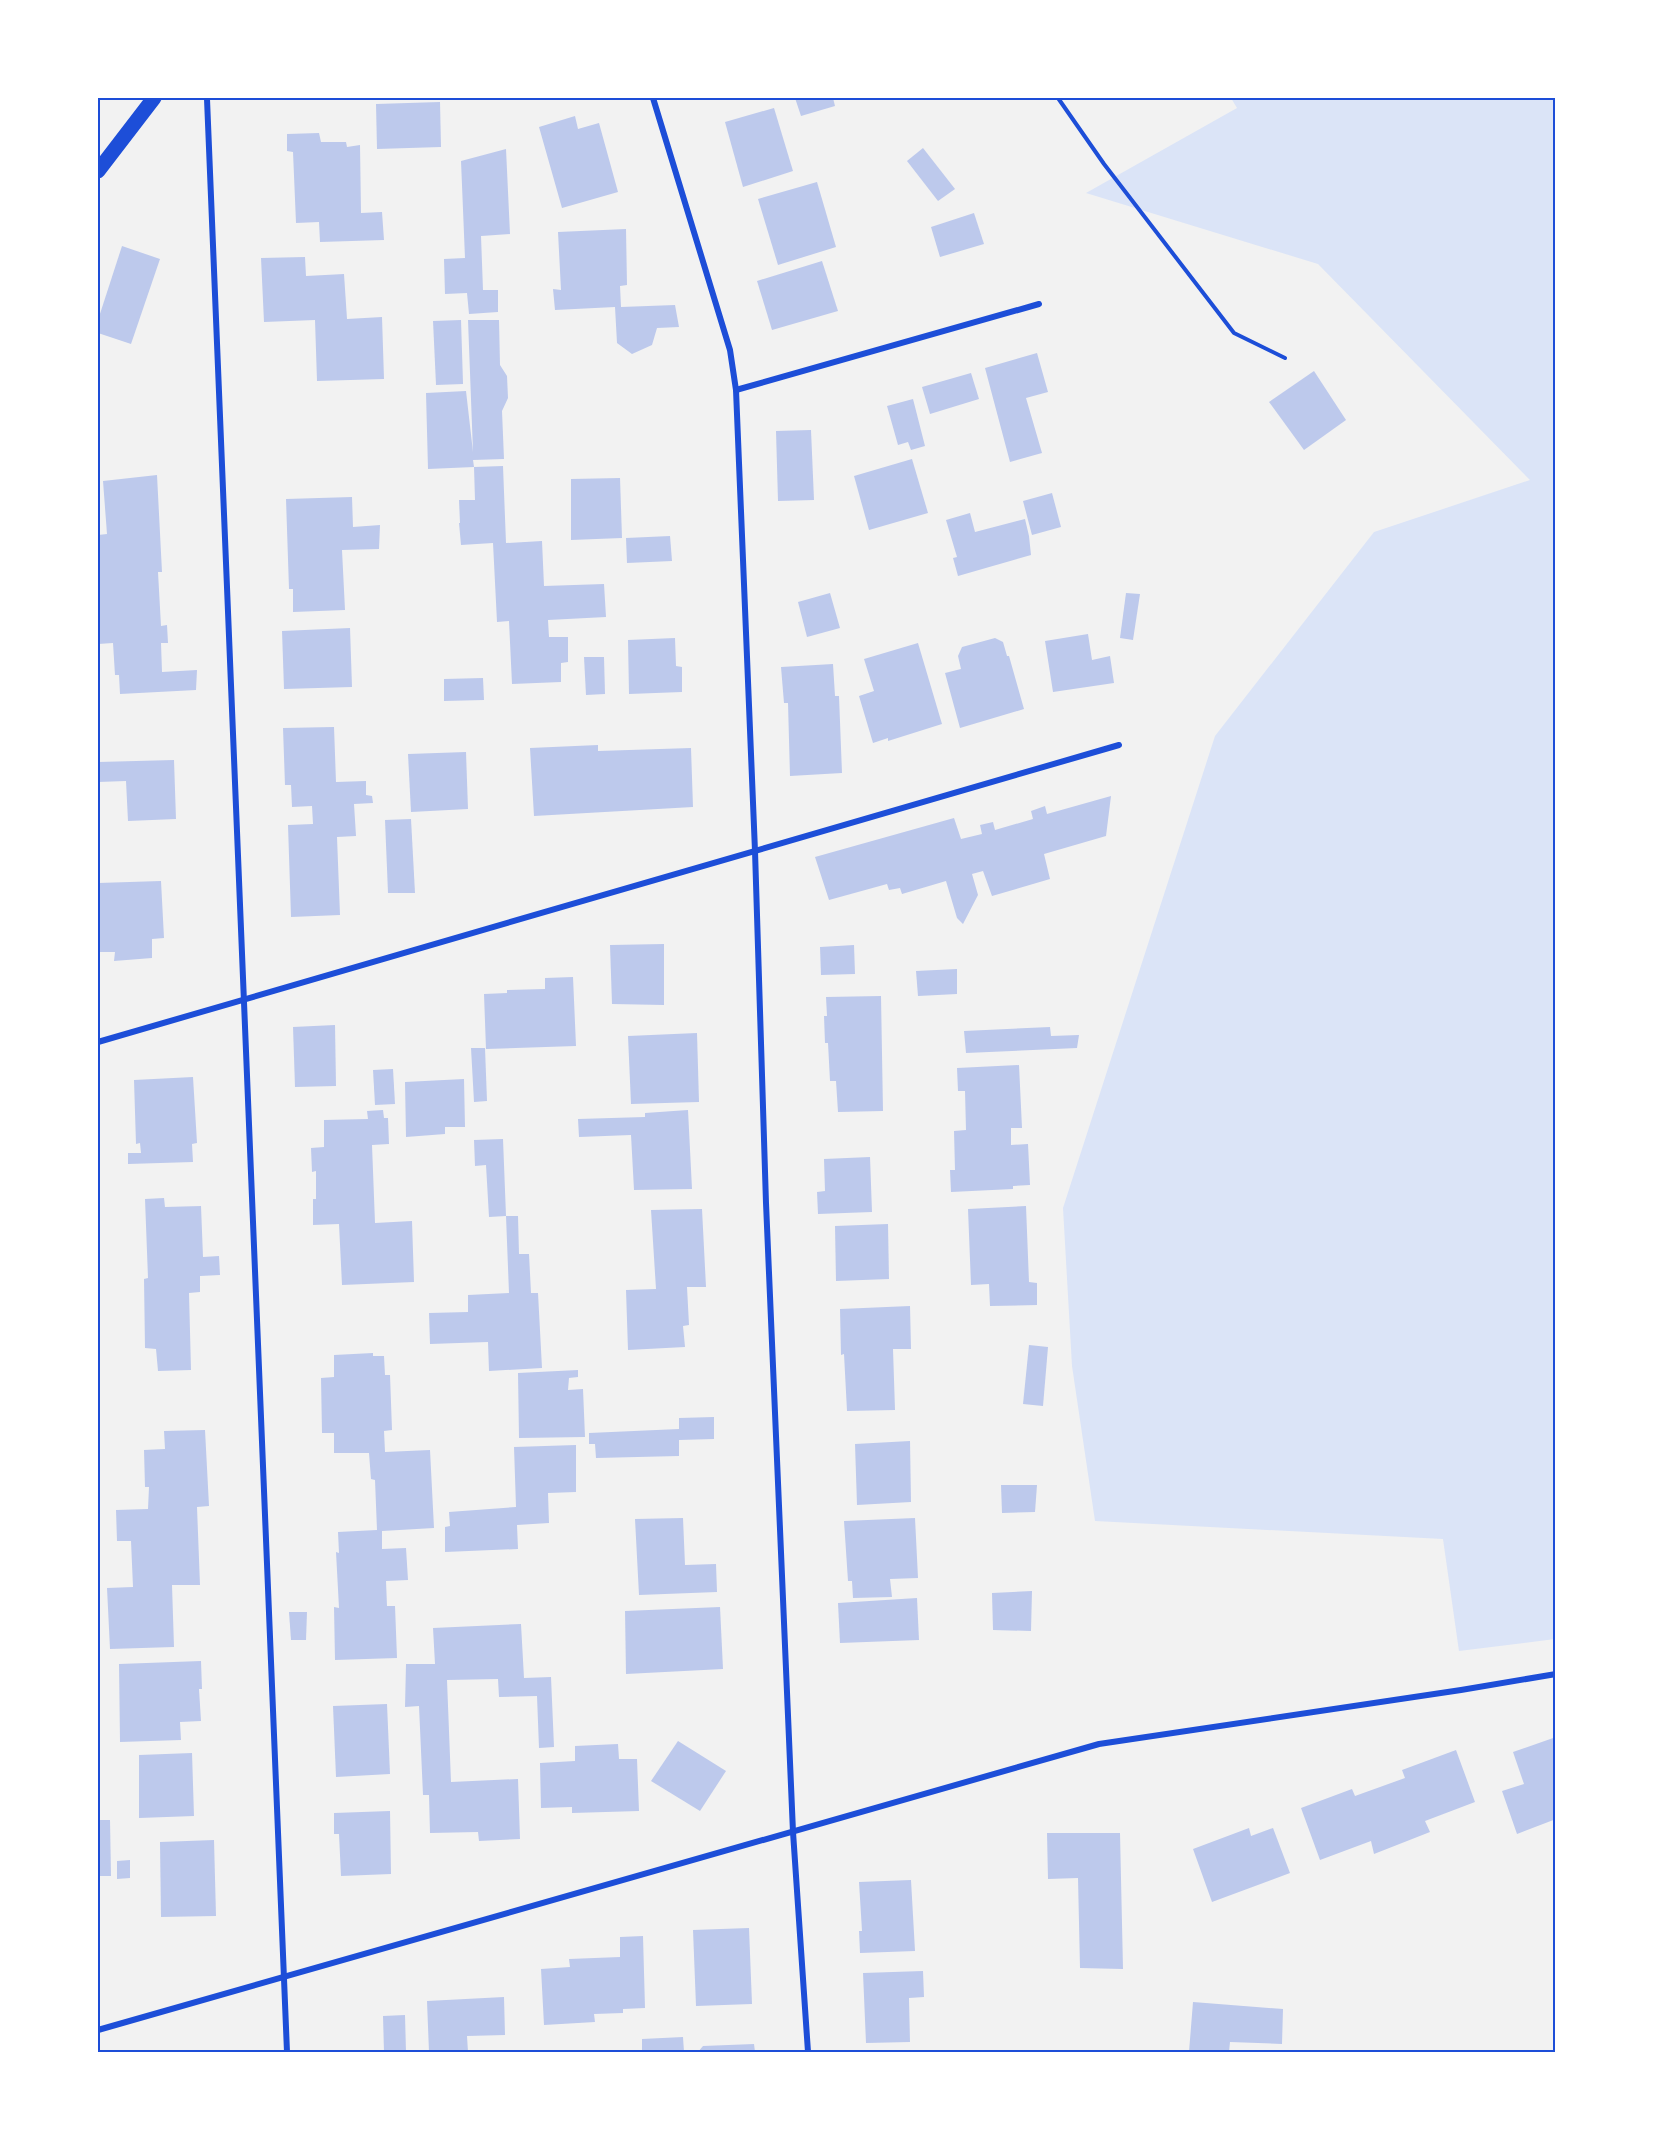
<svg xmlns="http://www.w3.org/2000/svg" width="1653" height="2150" font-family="Literata,serif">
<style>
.green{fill:#dbe4f7}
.building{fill:#bdc9ec}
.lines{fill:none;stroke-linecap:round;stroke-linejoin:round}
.path{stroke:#1d4ed8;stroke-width:4}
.minor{stroke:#1d4ed8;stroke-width:6}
.primary{stroke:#1d4ed8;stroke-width:15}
.neatline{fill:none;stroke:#1d4ed8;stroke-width:2}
</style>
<rect width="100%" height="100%" fill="#f2f2f2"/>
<polygon class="green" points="1231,98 1555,98 1555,1639 1459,1651 1443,1539 1095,1521 1072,1366 1063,1208 1215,736 1374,532 1530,480 1318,264 1086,193 1237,108"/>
<g class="building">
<polygon points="795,98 833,98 835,106 801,116"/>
<polygon points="440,102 441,147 377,149 376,104"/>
<polygon points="774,108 793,171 743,187 725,122"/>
<polygon points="575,116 578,129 599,123 618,192 562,208 539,127"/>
<polygon points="319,133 321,142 346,142 347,147 360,145 361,213 382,212 384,240 320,242 319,222 296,223 293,152 287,151 287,134"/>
<polygon points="923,148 955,189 938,201 907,161"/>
<polygon points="506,149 510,234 481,236 483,290 498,290 498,312 469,314 467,293 445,294 444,259 465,258 461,161"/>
<polygon points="817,182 836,247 778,265 758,199"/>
<polygon points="974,213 984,244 940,257 931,227"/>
<polygon points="626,229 627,285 620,286 621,307 675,305 679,327 657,328 652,345 632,354 617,343 615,307 555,310 553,289 561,290 558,232"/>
<polygon points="122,246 160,259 131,344 98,333 98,320"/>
<polygon points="305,257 306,276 344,274 347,319 382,317 384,379 317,381 315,320 264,322 261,258"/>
<polygon points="822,261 838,311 772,330 757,281"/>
<polygon points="461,320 463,384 436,385 433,321"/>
<polygon points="468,320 499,320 500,365 507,376 508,398 502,411 504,459 473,460 474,467 503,466 506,543 542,541 544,586 604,584 606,617 548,620 549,637 568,637 568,662 561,663 561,682 512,684 509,621 497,622 493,543 461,545 459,523 460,523 459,500 475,500 474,467 428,469 426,393 466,391 473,452"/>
<polygon points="1037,353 1048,392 1026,398 1042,453 1010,462 985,368"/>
<polygon points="1314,371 1346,420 1304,450 1269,402"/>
<polygon points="971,373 979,399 930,414 922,387"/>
<polygon points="913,399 925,446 911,450 908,442 898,445 887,406"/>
<polygon points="811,430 814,500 778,501 776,431"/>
<polygon points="912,459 928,513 869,530 854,476"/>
<polygon points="157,475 162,572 158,572 161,626 167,625 168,643 161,643 162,672 197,670 196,690 120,694 119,675 115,675 113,643 98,644 98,535 107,534 103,481"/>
<polygon points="620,478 622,538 571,540 571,479"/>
<polygon points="1052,493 1061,527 1032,535 1023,501"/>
<polygon points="352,497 353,527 380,525 379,549 342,550 345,610 293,612 293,589 289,589 286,499"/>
<polygon points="970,513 975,532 1025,519 1029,536 1031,555 958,576 953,558 957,557 946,520"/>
<polygon points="670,536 672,561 627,563 626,538"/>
<polygon points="830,593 840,628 807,637 798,602"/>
<polygon points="1126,593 1140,594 1133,640 1120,638"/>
<polygon points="350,628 352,687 284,689 282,631"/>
<polygon points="1088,634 1092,660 1110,656 1114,683 1053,692 1045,641"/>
<polygon points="675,638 676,666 682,667 682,692 629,694 628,640"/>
<polygon points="995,638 1003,642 1007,656 1009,656 1024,709 960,728 945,673 961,669 958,656 962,647"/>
<polygon points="918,643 942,724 888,741 888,738 873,743 859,696 874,691 864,659"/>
<polygon points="584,657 604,657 605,694 586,695"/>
<polygon points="833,664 835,696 839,696 842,773 790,776 788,703 784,703 781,667"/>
<polygon points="483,678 484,700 444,701 444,679"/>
<polygon points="334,727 336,782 366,781 366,795 372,796 373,803 354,804 356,836 337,837 340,915 291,917 288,825 313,824 312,806 292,807 291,785 285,785 283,728"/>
<polygon points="598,745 598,751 691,748 693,807 534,816 530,748"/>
<polygon points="466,752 468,809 411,812 408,754"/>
<polygon points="174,760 176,819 128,821 126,781 98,782 98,762"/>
<polygon points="1111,796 1106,836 1044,854 1050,879 992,896 983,871 972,874 978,895 963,924 957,918 946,881 902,894 900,888 889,890 887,884 829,900 815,857 954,818 961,839 982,834 980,825 993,822 995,830 1033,819 1031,811 1045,806 1047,814"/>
<polygon points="411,819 415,893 388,893 385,820"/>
<polygon points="161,881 164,938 152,939 152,958 114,961 115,952 98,952 98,883"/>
<polygon points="664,944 664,1005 612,1004 610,945"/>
<polygon points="854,945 855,974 821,975 820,947"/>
<polygon points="957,969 957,994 918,996 916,971"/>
<polygon points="573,977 576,1046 486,1049 484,994 507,993 507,990 545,989 545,978"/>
<polygon points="881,996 883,1111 838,1112 836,1081 830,1081 828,1043 825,1043 824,1016 827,1016 826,997"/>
<polygon points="335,1025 336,1086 295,1087 293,1027"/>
<polygon points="1050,1027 1051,1036 1079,1035 1077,1048 966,1053 964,1031"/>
<polygon points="697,1033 699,1102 631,1104 628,1036"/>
<polygon points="471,1048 485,1048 487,1101 474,1102"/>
<polygon points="1019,1065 1022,1128 1011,1128 1011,1145 1028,1144 1030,1185 1013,1186 1013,1189 951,1192 950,1170 955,1170 954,1131 966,1130 965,1091 958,1091 957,1068"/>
<polygon points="393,1069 395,1104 375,1105 373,1070"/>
<polygon points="193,1077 197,1143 192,1144 193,1162 128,1164 128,1153 141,1153 140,1143 136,1144 134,1080"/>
<polygon points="464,1079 465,1127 445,1127 445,1134 406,1137 405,1082"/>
<polygon points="383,1110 384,1118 388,1118 389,1144 372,1145 375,1223 412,1221 414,1282 342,1285 339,1224 313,1225 313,1199 316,1199 316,1171 312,1172 311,1148 324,1147 324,1120 368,1119 367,1111"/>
<polygon points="688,1110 692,1189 634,1190 631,1135 579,1137 578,1119 645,1117 645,1113"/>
<polygon points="503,1139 506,1216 489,1217 486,1165 475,1166 474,1140"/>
<polygon points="870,1157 872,1212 818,1214 817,1192 825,1191 824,1159"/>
<polygon points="164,1198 165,1207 201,1206 203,1257 219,1256 220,1275 200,1276 200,1292 189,1293 191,1370 158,1371 156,1349 145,1348 144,1279 148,1278 145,1199"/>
<polygon points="1026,1206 1029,1282 1037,1283 1037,1305 990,1306 989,1284 971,1285 968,1209"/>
<polygon points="702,1209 706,1287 687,1287 689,1325 683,1326 685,1347 628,1350 626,1290 656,1289 651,1210"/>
<polygon points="506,1216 518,1216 519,1254 529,1254 531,1293 538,1293 542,1368 489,1371 488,1342 430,1344 429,1313 468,1312 468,1295 509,1293"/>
<polygon points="888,1224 889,1279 836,1281 835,1226"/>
<polygon points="910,1306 911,1349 893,1349 895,1410 847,1411 844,1354 841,1355 840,1309"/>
<polygon points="1029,1345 1048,1347 1043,1406 1023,1404"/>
<polygon points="373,1353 373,1356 384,1356 385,1375 390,1375 392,1430 384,1431 385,1452 430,1450 434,1528 382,1531 382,1549 406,1548 408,1580 386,1581 387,1606 395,1606 397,1658 335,1660 334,1607 339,1608 336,1552 339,1553 338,1532 377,1530 375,1480 371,1479 369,1453 334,1453 334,1433 322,1433 321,1378 334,1377 334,1355"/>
<polygon points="578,1370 578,1377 569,1378 568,1390 583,1389 585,1437 519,1438 518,1373"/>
<polygon points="714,1417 714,1439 679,1440 679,1456 596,1458 595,1444 589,1444 589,1433 679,1429 679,1418"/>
<polygon points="205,1430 209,1506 197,1507 200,1585 172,1585 174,1647 110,1649 107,1588 133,1587 131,1541 117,1541 116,1510 148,1509 149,1487 145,1487 144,1450 165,1449 164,1431"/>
<polygon points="910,1441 911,1502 857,1505 855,1444"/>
<polygon points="576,1445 576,1492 548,1493 549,1523 517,1525 518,1549 445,1552 445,1527 450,1526 449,1512 516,1507 514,1447"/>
<polygon points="1001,1485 1037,1485 1035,1512 1002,1513"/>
<polygon points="683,1518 685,1565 716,1564 717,1592 639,1595 635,1519"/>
<polygon points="915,1518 918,1578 890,1579 892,1597 853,1598 852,1581 848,1581 844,1521"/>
<polygon points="1032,1591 1031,1631 993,1630 992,1593"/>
<polygon points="917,1598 919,1640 840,1643 838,1603"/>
<polygon points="720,1607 723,1669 626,1674 625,1611"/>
<polygon points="289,1612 307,1612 306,1640 291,1640"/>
<polygon points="521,1624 524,1678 551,1677 554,1747 539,1748 537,1696 499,1697 498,1679 447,1680 451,1782 518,1779 520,1839 479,1841 478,1832 430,1833 429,1795 423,1795 419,1706 405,1707 406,1664 435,1664 433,1628"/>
<polygon points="201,1661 202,1689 199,1689 201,1721 180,1722 181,1740 120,1742 119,1664"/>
<polygon points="387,1704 390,1774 336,1777 333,1706"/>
<polygon points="1556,1737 1556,1819 1517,1834 1502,1791 1524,1784 1513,1752"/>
<polygon points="678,1741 726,1771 700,1811 651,1781"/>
<polygon points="618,1744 619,1759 637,1759 639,1811 572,1813 572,1807 541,1808 540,1763 575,1761 575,1746"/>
<polygon points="1456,1750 1475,1802 1425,1821 1430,1832 1374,1854 1371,1841 1320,1860 1301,1808 1352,1789 1355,1796 1405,1778 1402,1770"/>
<polygon points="192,1753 194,1816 139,1818 139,1755"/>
<polygon points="390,1811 391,1874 341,1876 339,1834 334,1834 334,1813"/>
<polygon points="98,1820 110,1820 111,1876 98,1876"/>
<polygon points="1249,1828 1251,1836 1273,1828 1290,1873 1212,1902 1193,1849"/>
<polygon points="1047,1833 1120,1833 1123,1969 1080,1968 1078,1878 1048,1879"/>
<polygon points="214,1840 216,1916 161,1917 160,1842"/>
<polygon points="130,1860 130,1878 117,1879 117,1861"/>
<polygon points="911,1880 915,1951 860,1953 859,1931 862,1931 859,1882"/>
<polygon points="749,1928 752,2004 696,2006 693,1930"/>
<polygon points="643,1936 645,2008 623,2009 623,2013 594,2014 595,2022 544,2025 541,1969 570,1967 569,1959 620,1957 620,1937"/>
<polygon points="923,1971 924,1997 909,1998 910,2042 866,2043 863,1973"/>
<polygon points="504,1997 505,2035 467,2036 468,2052 429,2052 427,2001"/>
<polygon points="1193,2002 1283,2009 1282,2044 1230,2042 1229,2052 1189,2052"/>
<polygon points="405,2015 406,2052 384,2052 383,2016"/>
<polygon points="683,2037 684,2052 642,2052 642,2039"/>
<polygon points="754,2044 755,2052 698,2052 703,2046"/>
</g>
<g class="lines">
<polyline class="path" points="1058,98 1104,164 1234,333 1285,358"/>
<g class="minor">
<polyline points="653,98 730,350 736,390 755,851 766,1203 793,1832 808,2052"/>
<polyline points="207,99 287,2052"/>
<polyline points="736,390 1039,304"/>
<polyline points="98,1042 1119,745"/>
<polyline points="98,2030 1099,1744 1461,1690 1556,1674"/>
</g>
<polyline class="primary" points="98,171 154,98"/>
</g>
<rect width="1653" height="2150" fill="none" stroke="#ffffff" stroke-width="198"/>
<rect x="99" y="99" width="1455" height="1952" class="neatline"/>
</svg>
